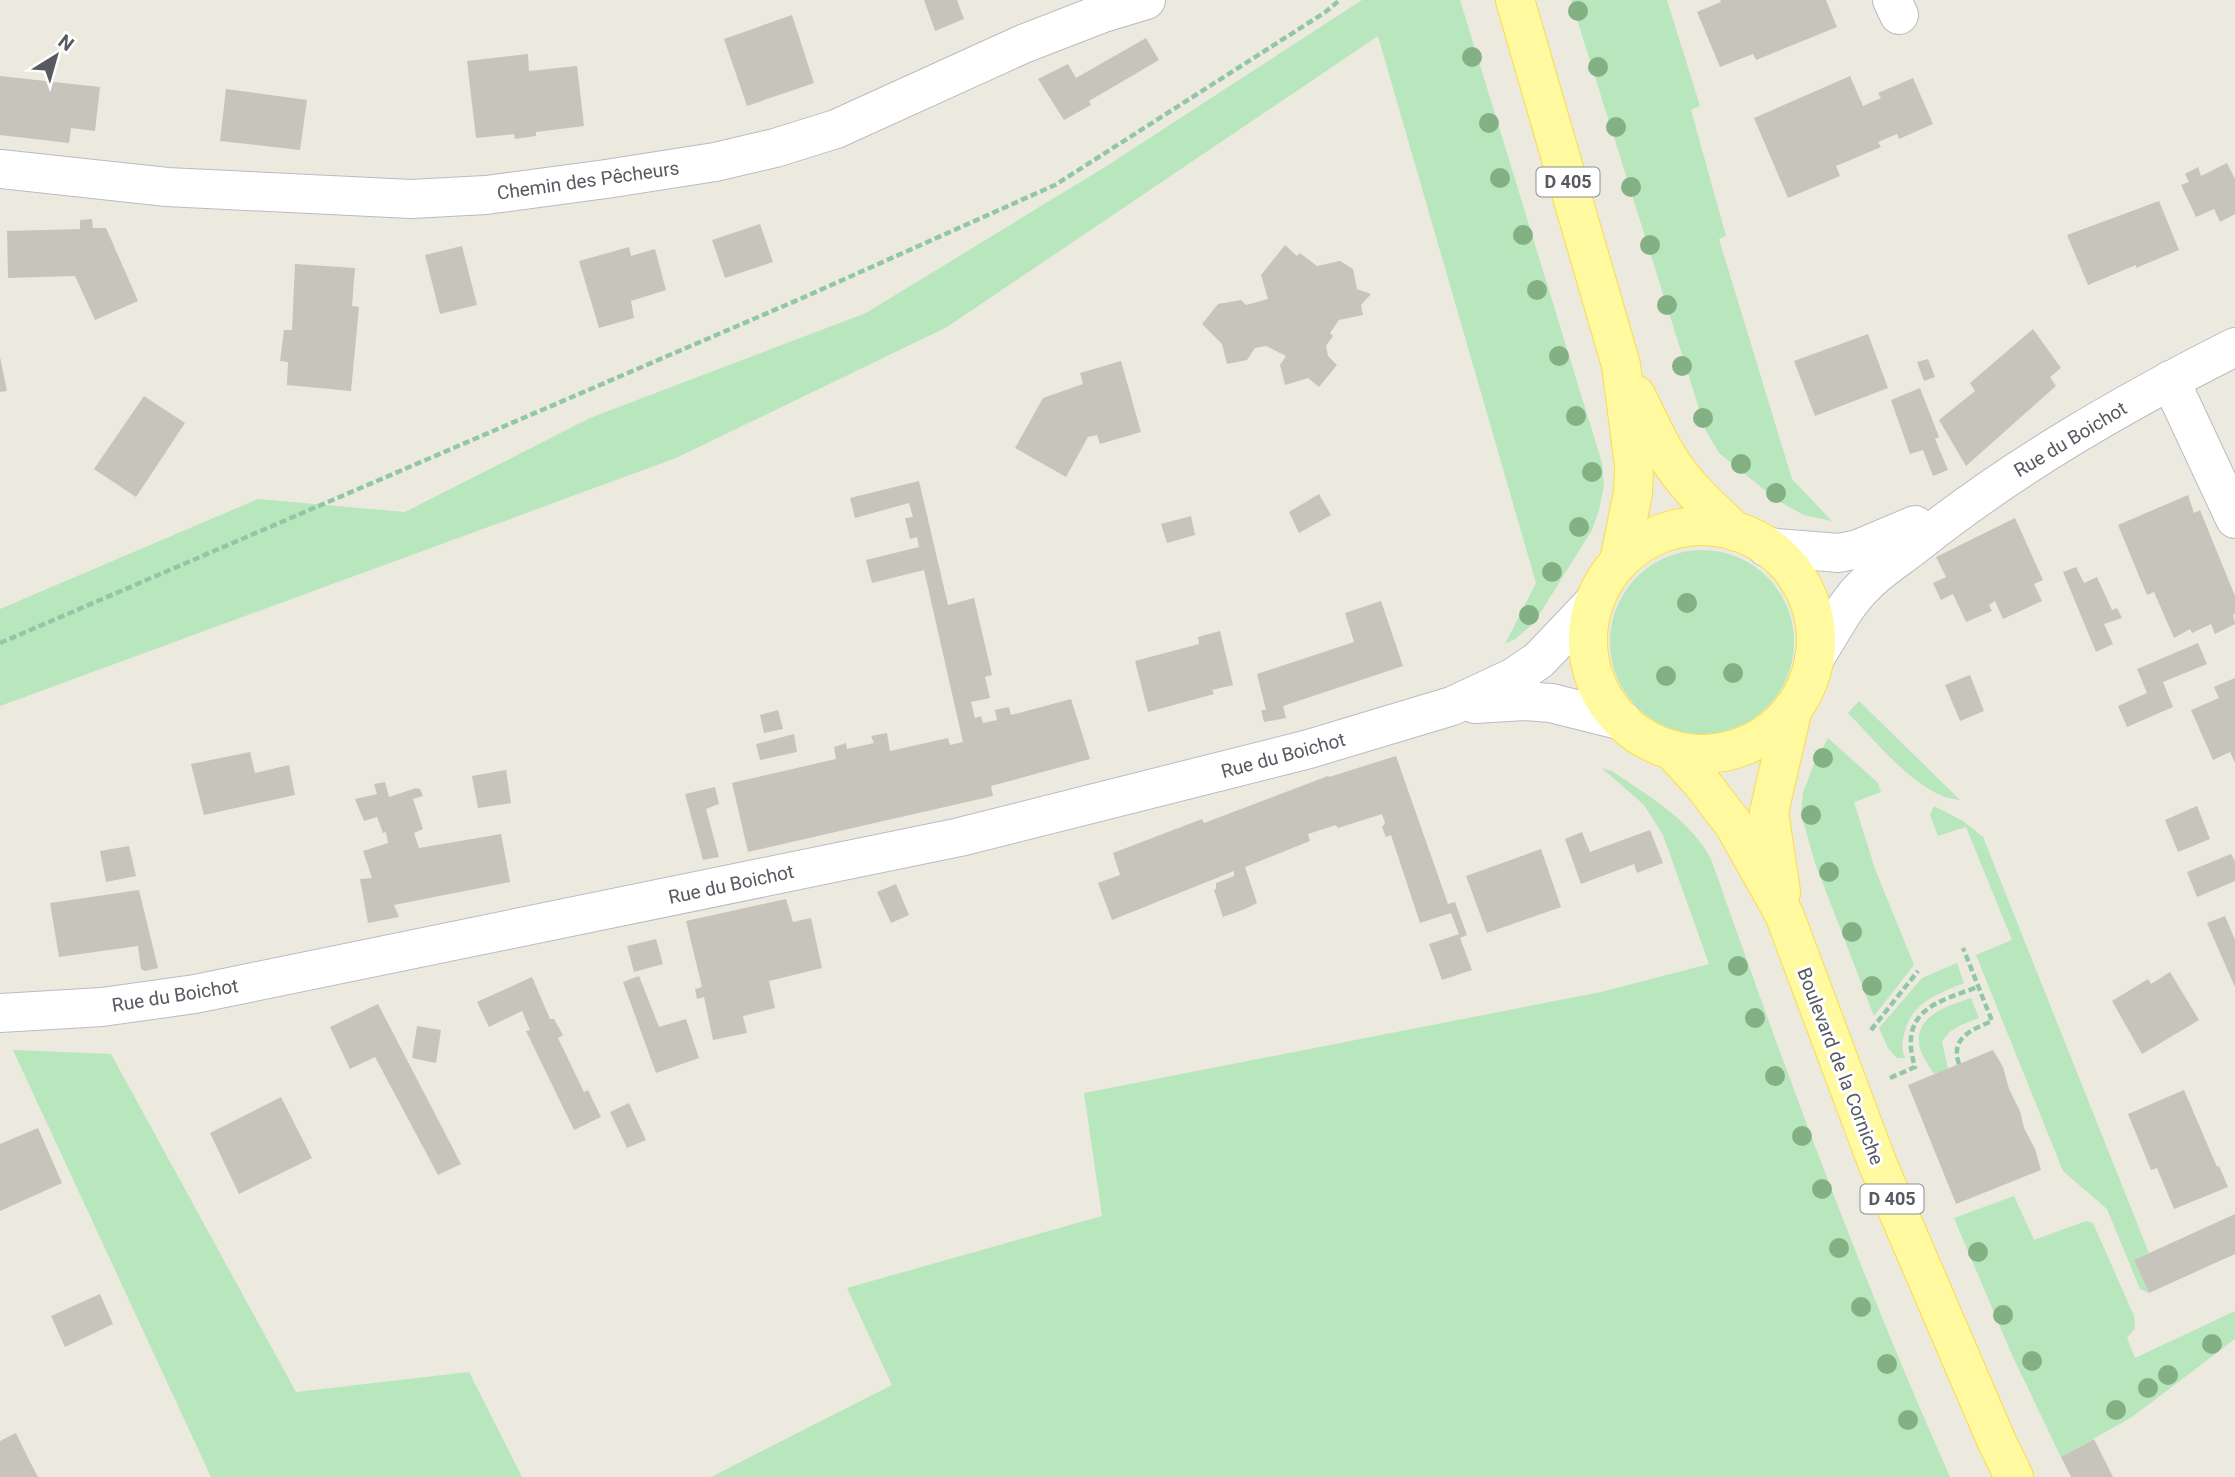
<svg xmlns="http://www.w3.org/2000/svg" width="2235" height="1477" font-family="Roboto,sans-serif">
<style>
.green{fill:#b8e6bd}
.building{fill:#c7c4bb}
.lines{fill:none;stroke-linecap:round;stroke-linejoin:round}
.street-casing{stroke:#b9bbc2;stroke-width:40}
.secondary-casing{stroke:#b9bcc4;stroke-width:40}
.primary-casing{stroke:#fadc49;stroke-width:40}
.path{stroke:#91c7a6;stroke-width:4.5;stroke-dasharray:7 3.5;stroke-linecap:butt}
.street{stroke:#fff;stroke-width:38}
.secondary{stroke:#fff;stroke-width:38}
.primary{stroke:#fffaa0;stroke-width:38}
.tree{fill:#84b184}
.labels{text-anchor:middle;stroke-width:6;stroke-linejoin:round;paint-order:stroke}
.shield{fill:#fff;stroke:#898c90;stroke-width:2}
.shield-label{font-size:18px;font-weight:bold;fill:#575a61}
.street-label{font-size:19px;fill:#575a61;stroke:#fff}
</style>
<rect width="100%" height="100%" fill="#eceade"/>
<g class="green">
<polygon points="1362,0 1460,0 1602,463 1604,486 1599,510 1592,530 1534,623 1515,639 1505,644 1536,583 1378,36 947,327 676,458 0,706 0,609 258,499 405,512 590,418 866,313 1105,167"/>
<polygon points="1571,0 1667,0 1700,106 1691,110 1726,236 1719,239 1792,479 1832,521 1804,515 1778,501 1719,453 1706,431"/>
<circle cx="1702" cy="642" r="92"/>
<path d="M1859,701L1960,800C1920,798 1875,740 1848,713Z"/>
<polygon points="1828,738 1878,783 1881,792 1854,802 1875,869 1914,965 1874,1016 1815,863 1801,814 1803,793 1813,766"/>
<path d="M1602,768L1612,771C1647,795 1691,820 1711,859C1784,1067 1860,1275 1950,1477H711L892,1385L847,1288L1102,1216L1084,1093L1601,992L1709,964L1663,835L1644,805Z"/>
<polygon points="1934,806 1963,821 1983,837 2149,1253 2134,1260 2149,1293 2140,1289 2107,1209 2063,1171 1976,955 2012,940 1966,827 1938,836 1930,815"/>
<path d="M1957,963L1964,983C1940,993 1912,1002 1905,1031C1902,1041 1901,1048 1905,1058H1897L1888,1048L1879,1028L1922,978Z"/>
<path d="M1971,998L1979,1018C1964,1024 1950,1027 1942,1042L1948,1069L1934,1074C1929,1066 1923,1057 1920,1049C1912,1016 1947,1006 1971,998Z"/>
<polygon points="13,1050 111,1054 296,1392 469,1372 522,1477 211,1477"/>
<polygon points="2014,1196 2034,1240 2086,1221 2093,1223 2134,1316 2135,1328 2127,1338 2135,1358 2235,1311 2235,1339 2132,1417 2061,1457 2012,1355 1954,1218"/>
</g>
<g class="building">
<polygon points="924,0 957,0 964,19 935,31"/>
<polygon points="1720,0 1826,0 1837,27 1756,60 1753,54 1720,67 1697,12 1721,2"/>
<polygon points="792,15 814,83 747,106 724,39"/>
<polygon points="1146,38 1159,60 1089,101 1091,105 1064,120 1038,79 1068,64 1076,78"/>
<polygon points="528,54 529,71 577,66 584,126 536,132 536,136 515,139 514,134 476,138 467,61"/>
<polygon points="0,76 100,87 95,131 71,128 69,143 0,135"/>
<polygon points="1850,76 1863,106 1881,98 1878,93 1913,78 1933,124 1899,139 1897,134 1878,142 1881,147 1836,166 1840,176 1788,198 1754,118"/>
<polygon points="226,89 307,100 300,150 220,141"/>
<polygon points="2227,163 2235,179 2235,214 2220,222 2214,209 2196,217 2181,185 2189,182 2185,174 2198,167 2201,176"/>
<polygon points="2159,201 2179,250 2136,268 2136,265 2088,285 2067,235"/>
<polygon points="92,219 93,228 106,228 138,301 95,320 75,276 8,278 7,231 80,229 80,220"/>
<polygon points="760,224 773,262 725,278 712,240"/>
<polygon points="1285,245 1297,256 1300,253 1317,266 1340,261 1353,269 1357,289 1371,294 1361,305 1363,315 1339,320 1330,333 1333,336 1326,346 1328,356 1337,365 1319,387 1308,378 1285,385 1280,365 1286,356 1266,346 1255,348 1247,360 1227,364 1222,344 1202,324 1218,304 1241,300 1246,305 1268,299 1261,275"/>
<polygon points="462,246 477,305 440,314 425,255"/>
<polygon points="629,247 631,256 655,249 666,290 631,301 634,318 599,328 579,261"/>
<polygon points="295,264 355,268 352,306 359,307 351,391 287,385 288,362 280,361 284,330 292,330"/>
<polygon points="2033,329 2061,368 2050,377 2056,386 1966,466 1939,420 1975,391 1970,383"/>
<polygon points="1868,334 1888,388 1815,416 1794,361"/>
<polygon points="0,357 7,391 0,392"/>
<polygon points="1928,359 1935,377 1924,381 1917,362"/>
<polygon points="1121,361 1141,432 1100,444 1097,435 1088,437 1066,477 1015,448 1043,398 1083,384 1080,373"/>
<polygon points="1920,388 1939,437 1935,439 1948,470 1933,476 1923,450 1910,454 1891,400"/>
<polygon points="144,396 185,423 136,497 94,469"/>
<polygon points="919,481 948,605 974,598 992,675 985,677 990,698 971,702 975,718 981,716 983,723 997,720 995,710 1009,707 1011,715 1071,699 1090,759 991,786 993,796 748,852 732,783 836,759 834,747 846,743 847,749 874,743 871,736 887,733 890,751 948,738 950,745 963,742 924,570 872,583 866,560 919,547 917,537 910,539 905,518 913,517 909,503 855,518 850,498"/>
<polygon points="1319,494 1331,515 1299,533 1289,512"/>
<polygon points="2188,495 2194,513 2200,510 2235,596 2235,614 2233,614 2235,624 2215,634 2211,624 2192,633 2190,629 2174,638 2154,592 2147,595 2118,525"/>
<polygon points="1191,516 1195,535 1167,543 1161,524"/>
<polygon points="2015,518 2043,580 2034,584 2042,601 2003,619 1995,601 1989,605 1992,611 1966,622 1953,594 1941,600 1933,583 1946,577 1936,557"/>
<polygon points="2076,567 2084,583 2097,577 2112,610 2117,608 2122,618 2104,624 2113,644 2096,652 2063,572"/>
<polygon points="1381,601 1403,666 1283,706 1286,718 1264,722 1261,710 1266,710 1257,674 1354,642 1345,613"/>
<polygon points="1220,631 1233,685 1212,690 1214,694 1148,712 1135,661 1199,644 1198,637"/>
<polygon points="2198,643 2207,664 2163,682 2173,707 2127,727 2118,706 2147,693 2137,669"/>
<polygon points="1970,675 1984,711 1960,721 1945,685"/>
<polygon points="2235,678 2235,763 2230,752 2213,760 2191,710 2219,698 2214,687"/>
<polygon points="778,710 783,729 764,733 760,715"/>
<polygon points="794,734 797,752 760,760 756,744"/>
<polygon points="250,752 255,773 289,765 295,795 204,815 191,764"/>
<polygon points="1396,756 1448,904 1455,902 1467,935 1460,938 1472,970 1442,980 1429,944 1459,934 1451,913 1420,923 1391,835 1386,837 1382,827 1385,823 1382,814 1338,828 1336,825 1308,834 1310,841 1245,867 1257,903 1245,909 1223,917 1214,890 1216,889 1216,883 1234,876 1234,871 1112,920 1098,883 1120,875 1113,853 1202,819 1204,823 1328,776 1329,777"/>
<polygon points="506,770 511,803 478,808 472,776"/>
<polygon points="385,782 389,797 416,788 420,789 423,796 413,799 423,829 414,833 419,848 501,834 510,882 394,905 399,917 368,923 360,879 372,878 363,851 388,843 386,832 383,833 377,817 364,821 355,799 377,794 374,784"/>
<polygon points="715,787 719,804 706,809 719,857 703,860 685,794"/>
<polygon points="2197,806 2210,839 2178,852 2165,820"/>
<polygon points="1650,830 1663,863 1637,873 1634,864 1581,884 1565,839 1582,832 1590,852"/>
<polygon points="129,846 136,876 106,882 100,851"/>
<polygon points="1541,849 1561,907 1487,933 1466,876"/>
<polygon points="2231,854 2235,861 2235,881 2197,897 2187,872"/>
<polygon points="896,884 909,915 891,923 877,892"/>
<polygon points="139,890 158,968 145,971 141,969 138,946 59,957 50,903"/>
<polygon points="786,899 793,922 811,918 822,968 769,981 775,1008 743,1016 747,1033 713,1040 704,997 697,999 695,989 702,987 686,921"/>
<polygon points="2225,916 2235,940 2235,987 2207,923"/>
<polygon points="656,939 663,964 634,972 627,946"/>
<polygon points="2170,972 2199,1020 2142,1054 2112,1001 2148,979 2151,984"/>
<polygon points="639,976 659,1027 686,1019 699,1058 656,1073 623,982"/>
<polygon points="532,977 550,1019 554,1019 563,1035 558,1038 584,1092 588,1090 601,1117 574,1130 526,1031 530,1030 522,1011 489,1027 477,1002"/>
<polygon points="378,1004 461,1164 438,1175 375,1057 350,1069 330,1027"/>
<polygon points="417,1026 441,1030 436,1063 412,1058"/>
<polygon points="1993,1050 2003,1067 2009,1089 2020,1111 2024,1128 2035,1149 2041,1170 1956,1204 1908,1085"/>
<polygon points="2184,1090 2217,1167 2219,1166 2228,1187 2174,1209 2157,1168 2151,1170 2128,1114"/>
<polygon points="281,1097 312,1158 239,1194 210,1133"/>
<polygon points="629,1103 646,1140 627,1148 610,1112"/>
<polygon points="38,1128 62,1183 0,1211 0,1144"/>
<polygon points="2235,1214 2235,1254 2149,1293 2134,1260"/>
<polygon points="100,1294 113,1324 65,1347 51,1316"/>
<polygon points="16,1433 27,1456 38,1477 0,1477 0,1441"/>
<polygon points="2094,1439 2113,1477 2071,1477 2061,1457"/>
</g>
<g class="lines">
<g class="street-casing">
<g id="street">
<polyline points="1892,0 1899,15"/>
<polyline points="0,169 167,187 411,199 486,195 606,179 715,162 775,148 836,129 1023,44 1103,13 1146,0"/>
<polyline points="2170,380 2235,519"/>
</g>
</g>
<g class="secondary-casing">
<g id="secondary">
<polyline points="1766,547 1839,553 1858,549 1915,525"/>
<path d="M1814,659C1830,635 1844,605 1865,585C1881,568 1901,557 1919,542C2016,465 2124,403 2235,347"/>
<polyline points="1475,704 1524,701 1551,703 1623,721"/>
<polyline points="0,1013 102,1007 195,994 960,837 1309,749 1452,706 1514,677 1539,660 1594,602"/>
</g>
</g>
<g class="primary-casing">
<g id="primary">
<polyline points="1515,0 1621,365 1634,465 1633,493 1619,561"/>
<path d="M1636,395C1646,415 1655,436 1666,454C1684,485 1710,508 1736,532"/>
<circle cx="1702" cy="640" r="114"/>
<polyline points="1671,749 1702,783 1734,825 1784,914 1878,1165 1997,1442 2014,1477"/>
<polyline points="1781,892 1769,812 1793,708"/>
</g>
</g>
<g class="path">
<polyline points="0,643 800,299 1055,185 1324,13 1340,0"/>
<polyline points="1871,1030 1918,971"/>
<path d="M1959,1064C1950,1038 1971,1030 1992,1021L1963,948"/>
<path d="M1890,1078L1915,1067C1898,1012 1935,1002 1978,987"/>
</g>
<use href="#street" class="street"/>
<use href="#secondary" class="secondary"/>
<use href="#primary" class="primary"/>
</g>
<g class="tree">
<circle cx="1578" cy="11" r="10"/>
<circle cx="1472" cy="57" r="10"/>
<circle cx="1598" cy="67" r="10"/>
<circle cx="1489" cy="123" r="10"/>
<circle cx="1616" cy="127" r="10"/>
<circle cx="1500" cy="178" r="10"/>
<circle cx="1631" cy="187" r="10"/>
<circle cx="1523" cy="235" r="10"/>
<circle cx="1650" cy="245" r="10"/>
<circle cx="1537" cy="290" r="10"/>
<circle cx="1667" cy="305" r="10"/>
<circle cx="1559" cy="356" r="10"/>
<circle cx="1682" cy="366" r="10"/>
<circle cx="1576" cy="416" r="10"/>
<circle cx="1703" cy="418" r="10"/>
<circle cx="1741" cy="464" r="10"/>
<circle cx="1592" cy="472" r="10"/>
<circle cx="1776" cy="493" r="10"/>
<circle cx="1579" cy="527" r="10"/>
<circle cx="1552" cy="572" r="10"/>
<circle cx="1687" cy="603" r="10"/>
<circle cx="1529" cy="615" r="10"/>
<circle cx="1733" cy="673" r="10"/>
<circle cx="1666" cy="676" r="10"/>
<circle cx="1823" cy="758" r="10"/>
<circle cx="1811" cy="815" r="10"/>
<circle cx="1829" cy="872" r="10"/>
<circle cx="1852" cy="932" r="10"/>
<circle cx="1738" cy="966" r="10"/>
<circle cx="1872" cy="986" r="10"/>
<circle cx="1755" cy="1018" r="10"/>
<circle cx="1775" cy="1076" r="10"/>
<circle cx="1802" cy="1136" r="10"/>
<circle cx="1822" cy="1189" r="10"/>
<circle cx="1839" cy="1248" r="10"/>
<circle cx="1978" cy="1252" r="10"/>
<circle cx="1861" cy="1307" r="10"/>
<circle cx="2003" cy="1315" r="10"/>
<circle cx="2212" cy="1344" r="10"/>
<circle cx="2032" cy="1361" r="10"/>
<circle cx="1887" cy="1364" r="10"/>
<circle cx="2168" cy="1375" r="10"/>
<circle cx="2148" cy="1388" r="10"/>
<circle cx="2116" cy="1410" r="10"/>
<circle cx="1908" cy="1420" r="10"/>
</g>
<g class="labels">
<g class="shield">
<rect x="1536.5" y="167.5" width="63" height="29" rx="5"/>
<rect x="1860.5" y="1184.5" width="63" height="29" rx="5"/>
</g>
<g class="shield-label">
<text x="1568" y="188">D 405</text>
<text x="1892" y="1205">D 405</text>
</g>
<g class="street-label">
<text transform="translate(588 180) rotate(-8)" y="7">Chemin des Pêcheurs</text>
<text transform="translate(2070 439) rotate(-31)" y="7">Rue du Boichot</text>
<text transform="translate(1283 755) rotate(-15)" y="7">Rue du Boichot</text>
<text transform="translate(731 884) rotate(-12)" y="7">Rue du Boichot</text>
<text transform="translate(175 995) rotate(-9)" y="7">Rue du Boichot</text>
<text transform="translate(1841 1066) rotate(69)" y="7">Boulevard de la Corniche</text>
</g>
</g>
<g transform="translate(56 56) rotate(37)" stroke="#ffffff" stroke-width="5" paint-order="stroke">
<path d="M0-5L12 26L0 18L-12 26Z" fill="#575a61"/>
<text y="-10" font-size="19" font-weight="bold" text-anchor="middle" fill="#575a61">N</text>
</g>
</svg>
